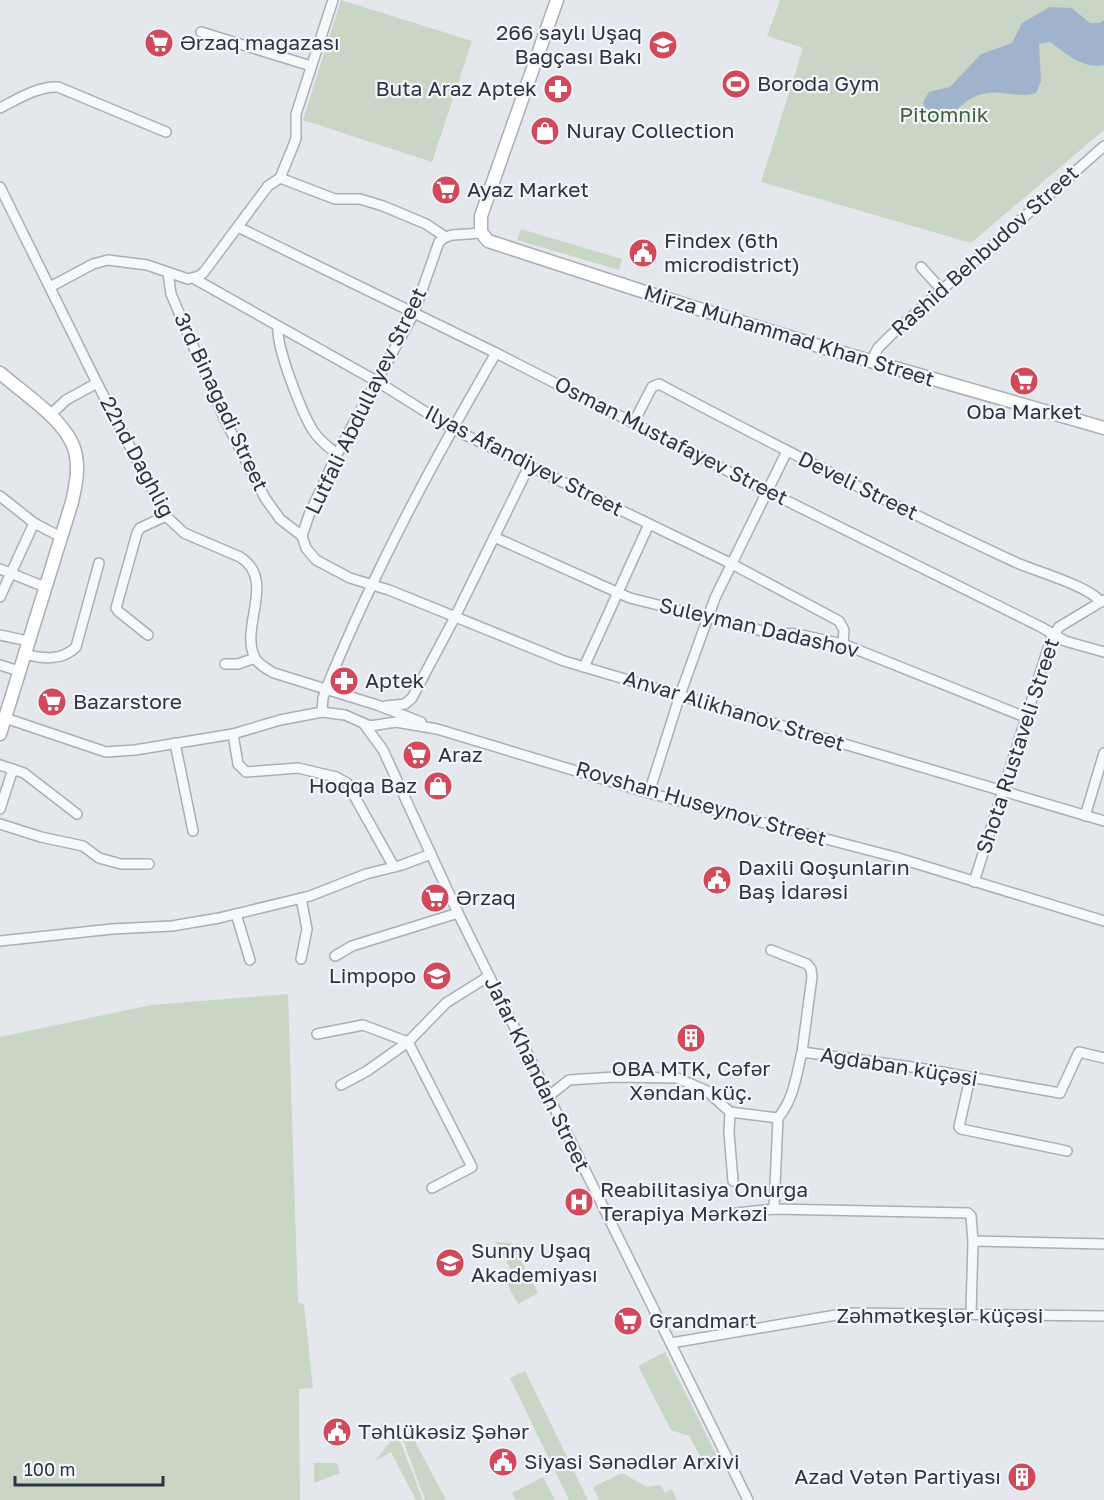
<svg xmlns="http://www.w3.org/2000/svg" width="1104" height="1500" font-family="'Golos Text',sans-serif">
<style>
.green{fill:#c9d6c5}
.water{fill:#9fb4cc}
.lines{fill:none;stroke-linecap:round;stroke-linejoin:round}
.street-casing{stroke:#a9aeb7;stroke-width:12}
.secondary-casing{stroke:#a9aeb7;stroke-width:15}
.street{stroke:#f7f8fa;stroke-width:9}
.secondary{stroke:#fff;stroke-width:12}
.labels{text-anchor:middle;stroke-width:4.5;stroke-linejoin:round;paint-order:stroke}
.poi-label{font-size:21px;fill:#2b3445;stroke:#f4f6f9;text-anchor:start}
.park-label{font-size:21px;fill:#3f6138;stroke:#f4f6f9}
.street-label{font-size:21px;fill:#2b3445;stroke:#f4f6f9}
</style>
<rect width="100%" height="100%" fill="#e4e7ec"/>
<g class="green">
<polygon points="341,0 472,41 432,162 303,120"/>
<polygon points="780,0 1104,0 1104,130 971,243 761,182 803,48 767,36"/>
<polygon points="521,229 622,259 619,270 517,240"/>
<polygon points="288,994 298,1303 304,1304 313,1388 299,1389 300,1500 0,1500 0,1037 151,1005"/>
<polygon points="496,1242 512,1243 538,1293 518,1304 504,1278 513,1273"/>
<polygon points="665,1352 718,1458 705,1465 689,1436 671,1430 638,1366"/>
<polygon points="525,1371 588,1500 569,1500 510,1378"/>
<polygon points="397,1433 423,1500 416,1500 391,1452 375,1461"/>
<polygon points="412,1436 446,1500 425,1500 403,1440"/>
<polygon points="314,1463 337,1463 340,1473 314,1483"/>
<polygon points="622,1473 647,1487 661,1485 665,1493 672,1489 677,1500 599,1500 593,1487"/>
<polygon points="543,1477 555,1500 516,1500 512,1493"/>
</g>
<path class="water" d="M1050,7L1072,8L1090,23H1100L1104,20V65C1082,69 1067,54 1050,42L1039,44L1041,81L1036,93C1023,97 1015,94 1002,93C977,90 964,102 947,119H936L925,113L923,102L929,92L950,87L981,54L1012,43L1022,23Z"/>
<g class="lines">
<g class="street-casing">
<g id="street">
<polyline points="201,32 311,66"/>
<path d="M0,108C18,99 38,86 58,87L166,132"/>
<polyline points="280,178 335,199 360,199 383,206 426,224 444,236"/>
<path d="M0,187L97,383L166,516L184,533L240,557C277,580 239,627 255,658C259,665 267,669 274,673L377,705L421,722"/>
<polyline points="238,227 496,353 769,492 1041,627 1065,641 1104,652"/>
<polyline points="921,267 941,289"/>
<polyline points="168,273 171,294 224,418 265,498 280,519 302,536 306,548 316,560 350,578 389,590 564,661 1104,821"/>
<polyline points="193,278 378,382 453,429 732,564 839,621 844,630 843,644"/>
<polyline points="50,287 93,264 108,260 147,265 188,279 199,276 204,272 268,186 280,178 294,144 296,138 296,114 333,0"/>
<path d="M278,327C276,347 302,414 314,432C320,441 328,447 337,454"/>
<polyline points="871,361 878,348 891,335 1104,146"/>
<polyline points="50,415 66,400 97,383"/>
<path d="M634,422L652,387L659,384C776,446 894,506 1015,562C1037,572 1087,585 1101,602"/>
<polyline points="0,496 34,523 61,537"/>
<path d="M302,536L309,515L337,454L414,313L439,242C451,230 466,237 481,232"/>
<polyline points="494,537 630,598 771,633 797,634 843,644 1025,717"/>
<polyline points="0,569 45,587"/>
<polyline points="0,597 34,523"/>
<polyline points="0,635 28,641"/>
<polyline points="148,635 118,611 116,608 137,533 140,528 166,516"/>
<path d="M24,654C43,659 62,661 76,647L99,563"/>
<polyline points="225,664 238,664 255,658"/>
<polyline points="0,665 19,671"/>
<polyline points="584,667 649,524"/>
<polyline points="386,706 405,704 412,698 455,617 529,466"/>
<path d="M322,712L323,698L328,684C375,569 434,460 496,353"/>
<polyline points="5,718 106,752 135,750 233,734 280,720 322,712 345,715 370,726 396,722 437,729 649,793 895,857 1104,921"/>
<polyline points="364,724 383,750 458,913 748,1500"/>
<polyline points="233,734 238,764 246,772 298,768 336,777 347,783 394,867"/>
<polyline points="175,743 193,831"/>
<polyline points="0,765 24,773 77,814"/>
<polyline points="649,793 680,695 715,598 787,451"/>
<polyline points="0,809 13,769"/>
<polyline points="1085,816 1104,753"/>
<polyline points="0,824 41,837 83,846 99,858 121,864 149,864"/>
<polyline points="974,882 1051,639 1059,627 1104,600"/>
<polyline points="301,898 307,929 301,959"/>
<polyline points="236,914 250,960"/>
<polyline points="0,941 112,929 172,926 219,918 310,896 366,874 402,865 431,854"/>
<polyline points="771,950 807,964 811,969 812,977 802,1052"/>
<polyline points="335,956 352,946 458,913"/>
<polyline points="317,1034 363,1025 408,1042 472,1167 432,1188"/>
<polyline points="970,1078 959,1127 961,1129 1067,1151"/>
<polyline points="341,1085 367,1071 408,1042 446,1003 489,976"/>
<path d="M549,1096L569,1080L615,1077L677,1078L707,1091L730,1112L778,1118C794,1099 796,1076 802,1052L919,1068L1060,1093L1079,1052L1104,1058"/>
<polyline points="730,1112 729,1133 733,1181"/>
<polyline points="774,1209 778,1118"/>
<polyline points="737,1213 774,1209 968,1213 971,1216 973,1241 971,1313"/>
<polyline points="973,1241 1104,1244"/>
<polyline points="671,1343 848,1313 1104,1316"/>
</g>
</g>
<g class="secondary-casing">
<g id="secondary">
<polyline points="557,0 481,216 481,232 488,241 654,295 825,348 1104,428"/>
<path d="M0,373C24,394 71,423 76,456C79,472 75,488 72,502L0,734"/>
</g>
</g>
<use href="#street" class="street"/>
<use href="#secondary" class="secondary"/>
</g>
<defs>
<g id="supermarket-disc" transform="scale(1.5)"><circle r="9.5" fill="#d1495b" stroke="#f4f6f9"/><path d="M-6-5.5h2.5l.6 2H6L4.5 2H-2.5L-4.4-4H-6ZM-1.5 3.2a1.3 1.3 0 1 0 .1 0ZM3 3.2a1.3 1.3 0 1 0 .1 0Z" fill="#fff"/></g>
<g id="school-disc" transform="scale(1.5)"><circle r="9.5" fill="#d1495b" stroke="#f4f6f9"/><path d="M0-5L7-2L0 1L-7-2ZM-4 1L0 2.5L4 1V4Q0 6-4 4Z" fill="#fff"/></g>
<g id="stadium-disc" transform="scale(1.5)"><circle r="9.5" fill="#d1495b" stroke="#f4f6f9"/><path d="M0-5a6.5 5 0 1 0 0 10a6.5 5 0 1 0 0-10ZM-3.5-1.8h7v3.6h-7Z" fill="#fff"/></g>
<g id="pharmacy-disc" transform="scale(1.5)"><circle r="9.5" fill="#d1495b" stroke="#f4f6f9"/><path d="M-2-6h4v4h4v4h-4v4h-4v-4h-4v-4h4Z" fill="#fff"/></g>
<g id="shop-disc" transform="scale(1.5)"><circle r="9.5" fill="#d1495b" stroke="#f4f6f9"/><path d="M-5-2.5h2.3a2.7 3.5 0 0 1 5.4 0H5L5.5 6h-11ZM-1.5-2.5h3a1.5 2.3 0 0 0-3 0Z" fill="#fff"/></g>
<g id="civic-disc" transform="scale(1.5)"><circle r="9.5" fill="#d1495b" stroke="#f4f6f9"/><path d="M-.6-6.5H3V-4.5H.6V-3L4-1V1h2V6H-6V1h2V-1L-.6-3ZM-1.2 2.5V6h2.4V2.5Z" fill="#fff"/></g>
<g id="building-disc" transform="scale(1.5)"><circle r="9.5" fill="#d1495b" stroke="#f4f6f9"/><path d="M-4-6H4V6H1V3H-1V6H-4ZM-2.5-4.3h1.7v1.8h-1.7ZM.8-4.3h1.7v1.8H.8ZM-2.5-1h1.7V.8h-1.7ZM.8-1h1.7V.8H.8Z" fill="#fff"/></g>
<g id="hospital-disc" transform="scale(1.5)"><circle r="9.5" fill="#d1495b" stroke="#f4f6f9"/><path d="M-5-5h3v3.5h4V-5h3V5h-3V1.5h-4V5h-3Z" fill="#fff"/></g>
</defs>
<g fill-rule="evenodd">
<use href="#supermarket-disc" x="159" y="43"/>
<use href="#school-disc" x="663" y="45"/>
<use href="#stadium-disc" x="736" y="84"/>
<use href="#pharmacy-disc" x="558" y="89"/>
<use href="#shop-disc" x="545" y="131"/>
<use href="#supermarket-disc" x="446" y="190"/>
<use href="#civic-disc" x="643" y="253"/>
<use href="#supermarket-disc" x="1024" y="381"/>
<use href="#pharmacy-disc" x="344" y="681"/>
<use href="#supermarket-disc" x="52" y="702"/>
<use href="#supermarket-disc" x="417" y="755"/>
<use href="#shop-disc" x="438" y="786"/>
<use href="#civic-disc" x="717" y="880"/>
<use href="#supermarket-disc" x="435" y="898"/>
<use href="#school-disc" x="437" y="976"/>
<use href="#building-disc" x="691" y="1038"/>
<use href="#hospital-disc" x="579" y="1202"/>
<use href="#school-disc" x="450" y="1263"/>
<use href="#supermarket-disc" x="628" y="1321"/>
<use href="#civic-disc" x="337" y="1432"/>
<use href="#civic-disc" x="503" y="1462"/>
<use href="#building-disc" x="1022" y="1477"/>
</g>
<g class="labels">
<g class="poi-label">
<text x="642" y="40" text-anchor="end">266 saylı Uşaq<tspan x="642" dy="24">Bağçası Bakı</tspan></text>
<text x="180" y="50">Ərzaq mağazası</text>
<text x="757" y="91">Boroda Gym</text>
<text x="537" y="96" text-anchor="end">Buta Araz Aptek</text>
<text x="566" y="138">Nuray Collection</text>
<text x="467" y="197">Ayaz Market</text>
<text x="664" y="248">Findex (6th<tspan x="664" dy="24">microdistrict)</tspan></text>
<text x="1024" y="419" text-anchor="middle">Oba Market</text>
<text x="365" y="688">Aptek</text>
<text x="73" y="709">Bazarstore</text>
<text x="438" y="762">Araz</text>
<text x="417" y="793" text-anchor="end">Hoqqa Baz</text>
<text x="738" y="875">Daxili Qoşunların<tspan x="738" dy="24">Baş İdarəsi</tspan></text>
<text x="456" y="905">Ərzaq</text>
<text x="416" y="983" text-anchor="end">Limpopo</text>
<text x="691" y="1076" text-anchor="middle">OBA MTK, Cəfər<tspan x="691" dy="24">Xəndan küç.</tspan></text>
<text x="600" y="1197">Reabilitasiya Onurğa<tspan x="600" dy="24">Terapiya Mərkəzi</tspan></text>
<text x="471" y="1258">Sunny Uşaq<tspan x="471" dy="24">Akademiyası</tspan></text>
<text x="649" y="1328">Grandmart</text>
<text x="358" y="1439">Təhlükəsiz Şəhər</text>
<text x="524" y="1469">Siyasi Sənədlər Arxivi</text>
<text x="1001" y="1484" text-anchor="end">Azad Vətən Partiyası</text>
</g>
<g class="park-label">
<text x="944" y="122">Pitomnik</text>
</g>
<g class="street-label">
<text transform="translate(985 251) rotate(-42)" y="7">Rashid Behbudov Street</text>
<text transform="translate(789 336) rotate(17)" y="7">Mirza Muhammad Khan Street</text>
<text transform="translate(366 401) rotate(-64)" y="7">Lutfali Abdullayev Street</text>
<text transform="translate(221 402) rotate(65)" y="7">3rd Binagadi Street</text>
<text transform="translate(671 441) rotate(27)" y="7">Osman Mustafayev Street</text>
<text transform="translate(137 457) rotate(62)" y="7">22nd Daghlig</text>
<text transform="translate(524 461) rotate(27)" y="7">Ilyas Afandiyev Street</text>
<text transform="translate(858 486) rotate(26)" y="7">Develi Street</text>
<text transform="translate(759 628) rotate(13)" y="7">Suleyman Dadashov</text>
<text transform="translate(734 711) rotate(17)" y="7">Anvar Alikhanov Street</text>
<text transform="translate(1018 746) rotate(-72)" y="7">Shota Rustaveli Street</text>
<text transform="translate(701 804) rotate(16)" y="7">Rovshan Huseynov Street</text>
<text transform="translate(899 1067) rotate(9)" y="7">Ağdaban küçəsi</text>
<text transform="translate(537 1074) rotate(64)" y="7">Jafar Khandan Street</text>
<text x="940" y="1323">Zəhmətkeşlər küçəsi</text>
</g>
</g>
<path d="M15 1476v9h148v-9" fill="none" stroke="#2b3445" stroke-width="3"/>
<text x="24" y="1476" font-size="18" fill="#2b3445" stroke="#f4f6f9" stroke-width="4.5" paint-order="stroke">100 m</text>
</svg>
